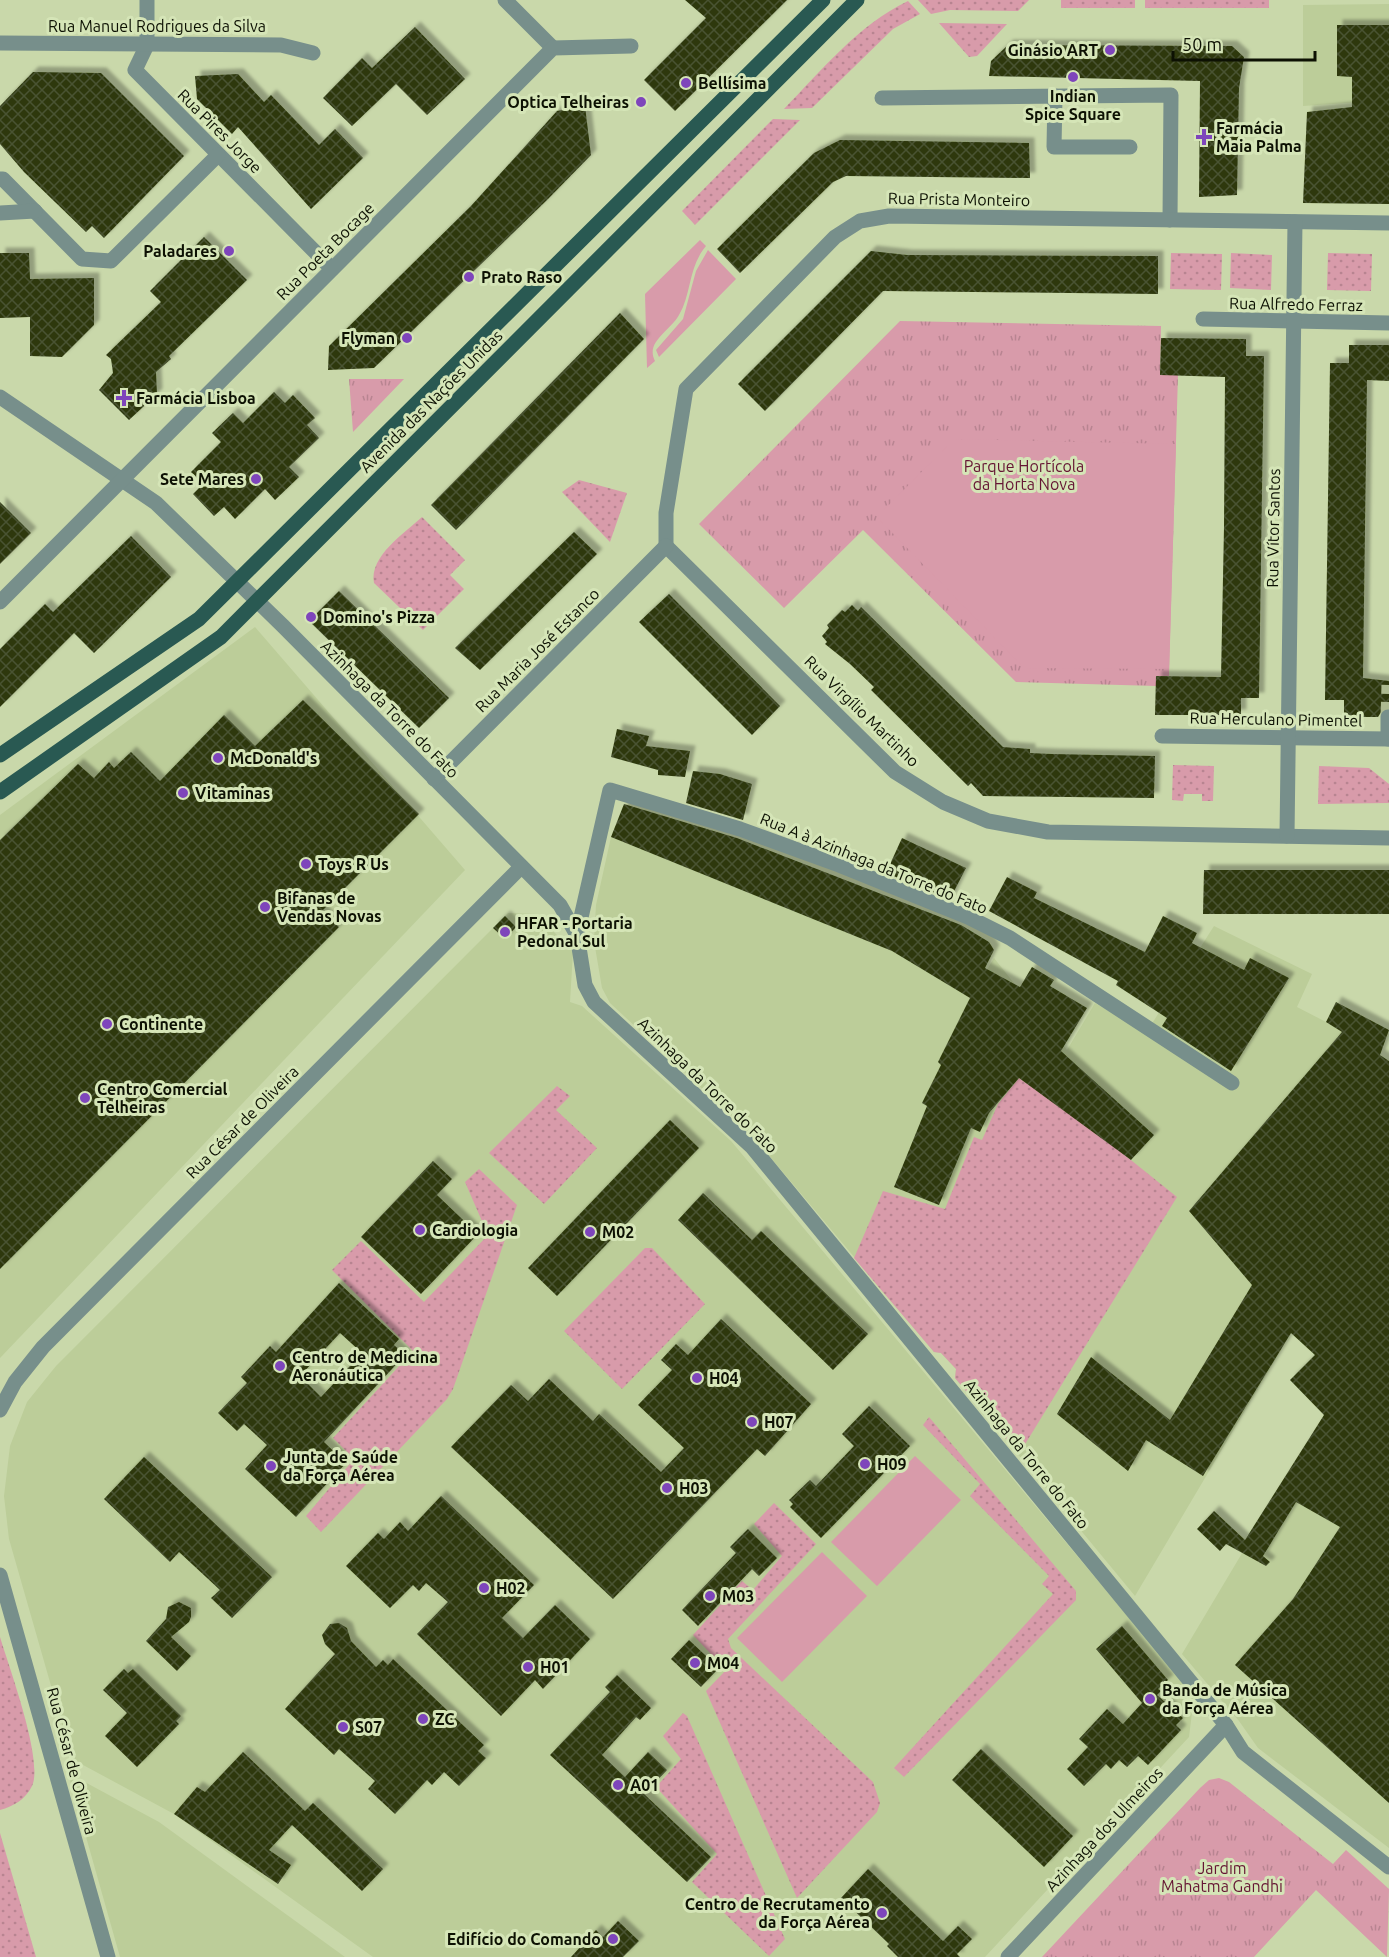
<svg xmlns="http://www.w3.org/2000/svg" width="1389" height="1957" font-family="Ubuntu,sans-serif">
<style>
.built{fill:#bccd99}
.grass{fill:url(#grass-dots)}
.park{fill:url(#park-tufts)}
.garden{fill:#d89baa}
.building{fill:url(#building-cross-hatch);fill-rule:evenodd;filter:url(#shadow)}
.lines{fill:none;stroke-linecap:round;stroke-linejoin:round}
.minor-tunnel{stroke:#adba91;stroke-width:15;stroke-dasharray:15 8;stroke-linecap:butt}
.minor{stroke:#778f8b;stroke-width:15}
.major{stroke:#295952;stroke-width:15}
.poi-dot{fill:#7e45bb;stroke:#d5e5b7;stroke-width:2}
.labels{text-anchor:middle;stroke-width:6;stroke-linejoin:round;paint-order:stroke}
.street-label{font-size:16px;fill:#0d1103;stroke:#d5e5b7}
.poi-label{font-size:16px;font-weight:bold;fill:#0d1103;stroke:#d5e5b7;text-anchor:start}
.park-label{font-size:16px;fill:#651533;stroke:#d5e5b7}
</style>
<defs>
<pattern id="grass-dots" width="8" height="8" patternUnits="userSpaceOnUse" patternTransform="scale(1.5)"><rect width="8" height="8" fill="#d89baa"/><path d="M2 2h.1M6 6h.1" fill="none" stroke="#b88491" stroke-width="1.8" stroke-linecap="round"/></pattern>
<pattern id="park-tufts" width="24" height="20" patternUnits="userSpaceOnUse" patternTransform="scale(1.5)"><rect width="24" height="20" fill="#d89baa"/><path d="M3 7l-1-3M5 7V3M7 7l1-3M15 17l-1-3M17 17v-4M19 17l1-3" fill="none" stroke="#b88491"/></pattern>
<pattern id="building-cross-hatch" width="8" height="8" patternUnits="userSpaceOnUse" patternTransform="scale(1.5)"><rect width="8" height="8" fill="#2e3911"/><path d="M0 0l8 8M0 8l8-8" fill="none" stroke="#495231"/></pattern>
<filter id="shadow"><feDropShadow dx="5.5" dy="-5.5" stdDeviation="1.5" flood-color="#0004"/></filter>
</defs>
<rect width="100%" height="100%" fill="#c9d8aa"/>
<g class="built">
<polygon points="1389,4 1389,100 1303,106 1303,5"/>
<polygon points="255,627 465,870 0,1358 0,815"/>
<polygon points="611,837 892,951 970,998 994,958 1067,1050 1095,1003 1146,1033 1214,926 1312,974 1297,1007 1326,1022 1389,1062 1389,1848 1258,1748 1239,1721 1182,1654 1344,1382 1291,1333 1135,1596 955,1378 956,1369 941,1353 934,1352 750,1133 610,1003 602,988 594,941 596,905"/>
<polygon points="508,913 537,914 573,952 570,1002 582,1006 731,1141 1194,1696 1189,1737 985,1957 373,1957 174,1814 72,1759 9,1539 4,1496 10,1446 27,1402 56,1366"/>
<polygon points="68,1773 159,1822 345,1957 120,1957"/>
</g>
<g class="grass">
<polygon points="918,0 1029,0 1018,11 950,10 931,14"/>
<rect x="1061" y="0" width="74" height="8"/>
<rect x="1145" y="0" width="124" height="8"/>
<path d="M908,1L920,14L893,29L812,108L784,109C822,70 858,25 908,1Z"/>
<polygon points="939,23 1007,24 977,56 969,57"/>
<polygon points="773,119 800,120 695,225 682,211"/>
<polygon points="1171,253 1222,254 1221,290 1170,289"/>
<polygon points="1231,253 1272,255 1271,290 1230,288"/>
<polygon points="1328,253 1372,254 1371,291 1327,290"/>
<polygon points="579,480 627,493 610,542 562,492"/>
<path d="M422,517L465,560L450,575L464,589L423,630L374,583C369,556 405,533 422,517Z"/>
<polygon points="1173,765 1214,766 1213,801 1202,801 1202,794 1184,794 1183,801 1172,800"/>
<polygon points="1319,766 1369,768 1389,784 1389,803 1318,804"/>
<polygon points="1019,1078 1091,1128 1177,1197 1019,1454 955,1378 956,1369 941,1353 934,1352 854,1258 883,1191 945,1209 974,1137 982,1140 998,1104"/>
<polygon points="557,1086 570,1096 556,1110 597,1148 544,1204 489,1153"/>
<polygon points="479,1169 517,1205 453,1389 447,1399 321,1532 306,1516 354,1459 333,1438 413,1351 332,1270 361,1241 424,1302 488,1235 465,1182"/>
<polygon points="645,1248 652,1248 705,1304 622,1389 564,1331"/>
<polygon points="929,1417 1076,1591 1076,1600 904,1777 894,1768 1053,1594 1042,1584 1049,1576 970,1496 980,1484 923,1425"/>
<polygon points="774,1503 816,1544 728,1639 731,1648 873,1782 880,1803 877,1812 797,1898 706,1691 726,1670 693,1635 742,1581 753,1590 782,1556 754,1524"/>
<path d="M0,1637C9,1667 44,1761 32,1786C25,1800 14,1806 0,1810Z"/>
<polygon points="683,1713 687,1716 785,1939 769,1956 692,1882 717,1854 656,1787 681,1759 663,1736"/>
<polygon points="0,1833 36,1957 0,1957"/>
</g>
<g class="park">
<polygon points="900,321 1161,326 1160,375 1178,375 1169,676 1156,676 1156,686 1016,682 863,530 784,608 699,524"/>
<polygon points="349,379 404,379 353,432"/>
<polygon points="1219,1778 1229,1782 1333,1864 1346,1850 1389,1889 1387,1957 1316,1890 1254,1957 1042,1957 1200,1788 1209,1780"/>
</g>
<g class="garden">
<path d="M700,240L706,246C688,267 692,293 679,315C670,331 645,342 655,361L647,368L645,294Z"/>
<polygon points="708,250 736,279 659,357 656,350 683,319 696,271"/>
<polygon points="954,439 1176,444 1169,669 1024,668 877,517"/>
<polygon points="915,1456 961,1500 877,1586 831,1542"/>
<polygon points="822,1552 867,1596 782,1682 737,1638"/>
</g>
<g class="building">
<polygon points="685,0 787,0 675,111 644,80 706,18"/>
<polygon points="1337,25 1389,25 1389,204 1303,203 1307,112 1352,107 1352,77 1337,76"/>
<polygon points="415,27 465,79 427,115 396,84 352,126 323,98 362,58 372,68"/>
<polygon points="1008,45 1232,46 1244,57 1239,88 1237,195 1199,197 1200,81 989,76 991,61"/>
<polygon points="33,72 101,73 184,156 104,238 92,226 86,232 24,172 0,144 0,106"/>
<polygon points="238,74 264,102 271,95 319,145 335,129 363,158 311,209 238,127 232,134 197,99 195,76"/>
<polygon points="585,106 591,155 548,199 374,368 328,370 329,346 471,206 557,111"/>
<polygon points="840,140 1029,143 1030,178 846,176 833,182 740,273 717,249 814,153"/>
<polygon points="204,237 247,280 169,356 171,359 156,372 157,394 129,420 99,390 113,373 111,359 106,355 161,302 150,291"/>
<polygon points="871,251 907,255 1158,256 1158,294 883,291 765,411 738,384"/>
<polygon points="0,253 29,253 30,279 94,278 94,325 62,357 30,356 30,317 0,318"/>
<polygon points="620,313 644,339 456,530 431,505"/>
<polygon points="1161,338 1246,339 1246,356 1264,356 1259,698 1241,698 1241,715 1155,715 1156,676 1221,677 1224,527 1225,377 1160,375"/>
<polygon points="1349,345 1389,345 1389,381 1367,380 1363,678 1389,681 1389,707 1383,709 1378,717 1344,717 1344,700 1325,700 1330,363 1349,363"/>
<polygon points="274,392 285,403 293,395 315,418 307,425 319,438 289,467 299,477 275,500 265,489 235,519 224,507 214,516 193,494 203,484 191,472 221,442 212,433 233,413 243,423"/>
<polygon points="0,502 31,533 0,564"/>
<polygon points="574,532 597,554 480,670 455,648"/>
<polygon points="131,536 171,577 94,653 74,633 0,707 0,649 45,604 53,612"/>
<polygon points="339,591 449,698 419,728 309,621"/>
<polygon points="669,594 780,706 752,735 639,622"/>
<polygon points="852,605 858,611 861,607 1003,747 1030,749 1030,753 1052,754 1155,756 1154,798 983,796 971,783 968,786 871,690 874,687 850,664 825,644 827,642 822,636 829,628 827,625 842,610 845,612"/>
<polygon points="303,700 419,814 322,911 339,927 0,1269 0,840 78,764 94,778 109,762 114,768 131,752 160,781 224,715 255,746"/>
<polygon points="617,729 649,736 646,746 690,751 685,777 658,775 658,770 611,757"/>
<polygon points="693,771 720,774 752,784 743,820 686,803"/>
<polygon points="624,804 737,838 961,925 989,942 994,950 985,968 1020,987 1032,967 1054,980 1050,986 1087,1008 1061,1051 1154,1135 1131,1160 1019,1078 989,1113 980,1132 971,1128 939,1205 894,1187 927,1106 922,1103 941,1065 938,1062 970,998 892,951 611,837"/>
<polygon points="902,838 966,868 950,899 886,873"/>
<polygon points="1204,870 1389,870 1389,914 1203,914"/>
<polygon points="1007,877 1037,892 1034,898 1145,952 1163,916 1197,933 1192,943 1244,970 1250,958 1289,978 1231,1071 1162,1026 1167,1018 1116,985 1118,981 989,911"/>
<polygon points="505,916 516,927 505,939 493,928"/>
<polygon points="1336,1002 1389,1030 1380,1055 1389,1061 1389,1803 1235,1665 1293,1599 1340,1527 1296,1502 1263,1556 1270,1562 1266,1566 1226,1544 1220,1551 1197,1529 1214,1511 1245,1540 1324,1415 1290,1380 1315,1355 1291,1333 1203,1476 1146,1440 1128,1471 1057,1414 1091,1357 1170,1420 1252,1285 1189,1211 1342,1032 1326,1022"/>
<polygon points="670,1120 699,1148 557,1296 528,1268"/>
<polygon points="433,1161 452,1179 437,1195 478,1234 421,1294 361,1237"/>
<polygon points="703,1193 752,1240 761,1231 868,1334 833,1370 678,1220"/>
<path d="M339,1283L399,1339L394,1345L405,1355L324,1442L346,1463L296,1517L245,1469L267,1445L244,1424L237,1431L218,1413L247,1383L241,1377L270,1346L276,1352ZM340,1333L362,1353L321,1397L300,1376Z"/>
<polygon points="721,1319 811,1404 765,1456 757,1449 613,1599 451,1447 511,1385 528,1401 549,1379 593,1421 599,1414 661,1472 684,1448 638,1405 672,1370 661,1360 676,1344 688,1355"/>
<polygon points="869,1406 910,1446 821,1538 790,1507 793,1504 789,1500 810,1480 816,1486 854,1446 842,1434"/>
<polygon points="144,1457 272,1577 232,1618 211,1598 220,1590 179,1552 170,1562 104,1499"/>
<polygon points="441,1496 534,1585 502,1618 523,1638 555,1605 590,1639 543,1689 535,1680 501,1716 417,1634 448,1602 426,1583 419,1591 413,1585 390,1608 346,1566 378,1533 384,1539 400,1522 408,1531"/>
<polygon points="748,1529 777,1558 759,1576 752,1569 698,1626 682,1610 736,1553 730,1547"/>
<polygon points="179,1602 191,1608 191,1617 189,1622 171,1637 191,1656 177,1671 146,1641 166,1619 168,1607"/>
<polygon points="339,1623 347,1628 351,1641 376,1667 383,1660 388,1665 393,1659 484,1745 478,1751 486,1758 459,1786 444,1772 432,1785 427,1780 395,1814 368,1789 375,1781 339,1749 334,1755 285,1709 335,1654 325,1644 322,1635 330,1624"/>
<polygon points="1122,1626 1168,1680 1158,1689 1161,1691 1157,1695 1183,1718 1176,1725 1181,1730 1148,1765 1138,1756 1127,1767 1119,1760 1111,1769 1106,1764 1084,1786 1067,1769 1088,1747 1079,1739 1107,1709 1123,1724 1142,1703 1096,1649"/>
<polygon points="689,1640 719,1668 701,1687 671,1659"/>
<polygon points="124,1669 128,1673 133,1669 181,1716 176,1721 179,1724 137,1767 105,1736 127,1713 103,1690"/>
<polygon points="617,1675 651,1708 640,1720 636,1717 602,1755 625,1777 648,1752 667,1770 644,1794 711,1857 687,1882 550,1755 610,1692 605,1687"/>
<polygon points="981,1749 1073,1836 1044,1867 952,1780"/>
<polygon points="243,1752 305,1811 313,1803 383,1869 362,1891 292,1825 269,1850 291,1865 278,1884 174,1814 197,1787 205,1792"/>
<polygon points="868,1869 943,1941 958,1926 972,1939 957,1954 960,1957 898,1957 887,1946 889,1944 841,1898"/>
<polygon points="618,1921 639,1941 623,1957 571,1957 596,1930 603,1937"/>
</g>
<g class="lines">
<polyline class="minor-tunnel" points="1388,717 1389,685"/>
<g class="minor">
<polyline points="147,0 147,45 135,70 332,269"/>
<polyline points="505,0 553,48"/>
<polyline points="0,43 281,45 313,53"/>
<polyline points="1055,96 1054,147 1130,147"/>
<polyline points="882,98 1171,95 1170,220"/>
<polyline points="0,179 3,179 82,259 111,261 218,155"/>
<polyline points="0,213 35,211"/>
<polyline points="1203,319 1389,323"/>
<polyline points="0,397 156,503 283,626 560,905 577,935 585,985 594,1002 752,1147 1226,1725 1243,1752 1389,1867"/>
<polyline points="666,546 666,513 686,389 835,237 860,221 889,216 1389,223"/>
<polyline points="666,546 895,772 943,802 988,821 1048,832 1389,838"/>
<polyline points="0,602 553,48 631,46"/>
<polyline points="1162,736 1389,739"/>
<polyline points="1388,739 1388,717"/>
<polyline points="434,779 666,546"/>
<polyline points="1287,836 1295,222"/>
<polyline points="577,935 610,790 740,829 839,865 968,917 1010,938 1232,1083"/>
<polyline points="0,1410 15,1382 43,1347 521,867"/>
<polyline points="0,1575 108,1957"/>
<polyline points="1008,1957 1226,1725"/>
</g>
<g class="major">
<polyline points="0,755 199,619 823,0"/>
<polyline points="0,792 221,637 857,0"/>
</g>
</g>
<g class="poi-dot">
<circle cx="1110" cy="50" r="6"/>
<circle cx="1073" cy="77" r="6"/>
<circle cx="686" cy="83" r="6"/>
<circle cx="641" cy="102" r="6"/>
<path d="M1201 128h6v6h6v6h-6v6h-6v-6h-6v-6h6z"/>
<circle cx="229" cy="251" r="6"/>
<circle cx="469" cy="277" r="6"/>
<circle cx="407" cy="338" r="6"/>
<path d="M121 389h6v6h6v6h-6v6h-6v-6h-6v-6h6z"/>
<circle cx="256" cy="479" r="6"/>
<circle cx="311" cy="617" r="6"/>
<circle cx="218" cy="758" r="6"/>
<circle cx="183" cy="793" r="6"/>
<circle cx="306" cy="864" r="6"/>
<circle cx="265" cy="907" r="6"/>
<circle cx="505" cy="932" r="6"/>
<circle cx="107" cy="1024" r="6"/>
<circle cx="85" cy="1098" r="6"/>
<circle cx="420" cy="1230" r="6"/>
<circle cx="590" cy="1232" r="6"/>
<circle cx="280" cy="1366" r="6"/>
<circle cx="697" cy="1378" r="6"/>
<circle cx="752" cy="1422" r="6"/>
<circle cx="865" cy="1464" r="6"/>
<circle cx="271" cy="1466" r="6"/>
<circle cx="667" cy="1488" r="6"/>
<circle cx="484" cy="1588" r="6"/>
<circle cx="710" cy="1596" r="6"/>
<circle cx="695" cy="1663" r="6"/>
<circle cx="528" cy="1667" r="6"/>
<circle cx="1150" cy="1699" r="6"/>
<circle cx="423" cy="1719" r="6"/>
<circle cx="343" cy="1727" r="6"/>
<circle cx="618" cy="1785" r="6"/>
<circle cx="882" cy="1913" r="6"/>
<circle cx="613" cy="1939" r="6"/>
</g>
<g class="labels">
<g class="street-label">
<text x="157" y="32">Rua Manuel Rodrigues da Silva</text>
<text transform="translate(220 131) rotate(45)" y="6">Rua Pires Jorge</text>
<text transform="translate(959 199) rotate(1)" y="6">Rua Prista Monteiro</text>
<text transform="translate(325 251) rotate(-45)" y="6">Rua Poeta Bocage</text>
<text transform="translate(1296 304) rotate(1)" y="6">Rua Alfredo Ferraz</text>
<text transform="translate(431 401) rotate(-45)" y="6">Avenida das Nações Unidas</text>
<text transform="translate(1273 528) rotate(-89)" y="6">Rua Vítor Santos</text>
<text transform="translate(537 650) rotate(-45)" y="6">Rua Maria José Estanco</text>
<text transform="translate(390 709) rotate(45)" y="6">Azinhaga da Torre do Fato</text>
<text transform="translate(862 711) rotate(44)" y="6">Rua Virgílio Martinho</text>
<text transform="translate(1276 719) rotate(1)" y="6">Rua Herculano Pimentel</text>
<text transform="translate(874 863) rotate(22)" y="6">Rua A à Azinhaga da Torre do Fato</text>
<text transform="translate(708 1085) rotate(44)" y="6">Azinhaga da Torre do Fato</text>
<text transform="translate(242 1122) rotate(-45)" y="6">Rua César de Oliveira</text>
<text transform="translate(1027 1454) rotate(51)" y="6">Azinhaga da Torre do Fato</text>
<text transform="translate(72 1761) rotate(75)" y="6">Rua César de Oliveira</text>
<text transform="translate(1104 1829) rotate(-47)" y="6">Azinhaga dos Ulmeiros</text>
</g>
<g class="poi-label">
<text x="1098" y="56" text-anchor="end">Ginásio ART</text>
<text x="698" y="89">Bellísima</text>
<text x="1073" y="102" text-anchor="middle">Indian<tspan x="1073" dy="18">Spice Square</tspan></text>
<text x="629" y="108" text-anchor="end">Optica Telheiras</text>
<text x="1216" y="134">Farmácia<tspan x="1216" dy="18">Maia Palma</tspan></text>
<text x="217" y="257" text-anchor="end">Paladares</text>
<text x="481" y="283">Prato Raso</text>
<text x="395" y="344" text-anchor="end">Flyman</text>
<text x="136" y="404">Farmácia Lisboa</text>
<text x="244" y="485" text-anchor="end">Sete Mares</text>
<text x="323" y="623">Domino's Pizza</text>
<text x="230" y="764">McDonald's</text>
<text x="195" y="799">Vitaminas</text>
<text x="318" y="870">Toys R Us</text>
<text x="277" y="904">Bifanas de<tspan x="277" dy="18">Vendas Novas</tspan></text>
<text x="517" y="929">HFAR - Portaria<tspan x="517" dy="18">Pedonal Sul</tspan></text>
<text x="119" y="1030">Continente</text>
<text x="97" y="1095">Centro Comercial<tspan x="97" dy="18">Telheiras</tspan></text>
<text x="432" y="1236">Cardiologia</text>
<text x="602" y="1238">M02</text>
<text x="292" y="1363">Centro de Medicina<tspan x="292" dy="18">Aeronáutica</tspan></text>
<text x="709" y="1384">H04</text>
<text x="764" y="1428">H07</text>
<text x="283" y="1463">Junta de Saúde<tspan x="283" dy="18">da Força Aérea</tspan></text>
<text x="877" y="1470">H09</text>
<text x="679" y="1494">H03</text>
<text x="496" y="1594">H02</text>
<text x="722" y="1602">M03</text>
<text x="707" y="1669">M04</text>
<text x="540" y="1673">H01</text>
<text x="1162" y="1696">Banda de Música<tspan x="1162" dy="18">da Força Aérea</tspan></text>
<text x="435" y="1725">ZC</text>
<text x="355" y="1733">S07</text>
<text x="630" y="1791">A01</text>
<text x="870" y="1910" text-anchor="end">Centro de Recrutamento<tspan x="870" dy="18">da Força Aérea</tspan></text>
<text x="601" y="1945" text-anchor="end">Edifício do Comando</text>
</g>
<g class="park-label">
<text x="1024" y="472">Parque Hortícola<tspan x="1024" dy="18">da Horta Nova</tspan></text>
<text x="1222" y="1874">Jardim<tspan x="1222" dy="18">Mahatma Gandhi</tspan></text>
</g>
</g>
<path d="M1173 51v9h142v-9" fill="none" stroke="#0d1103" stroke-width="3"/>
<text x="1182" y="51" font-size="18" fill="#0d1103" stroke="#d5e5b7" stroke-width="4.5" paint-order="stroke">50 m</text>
</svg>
